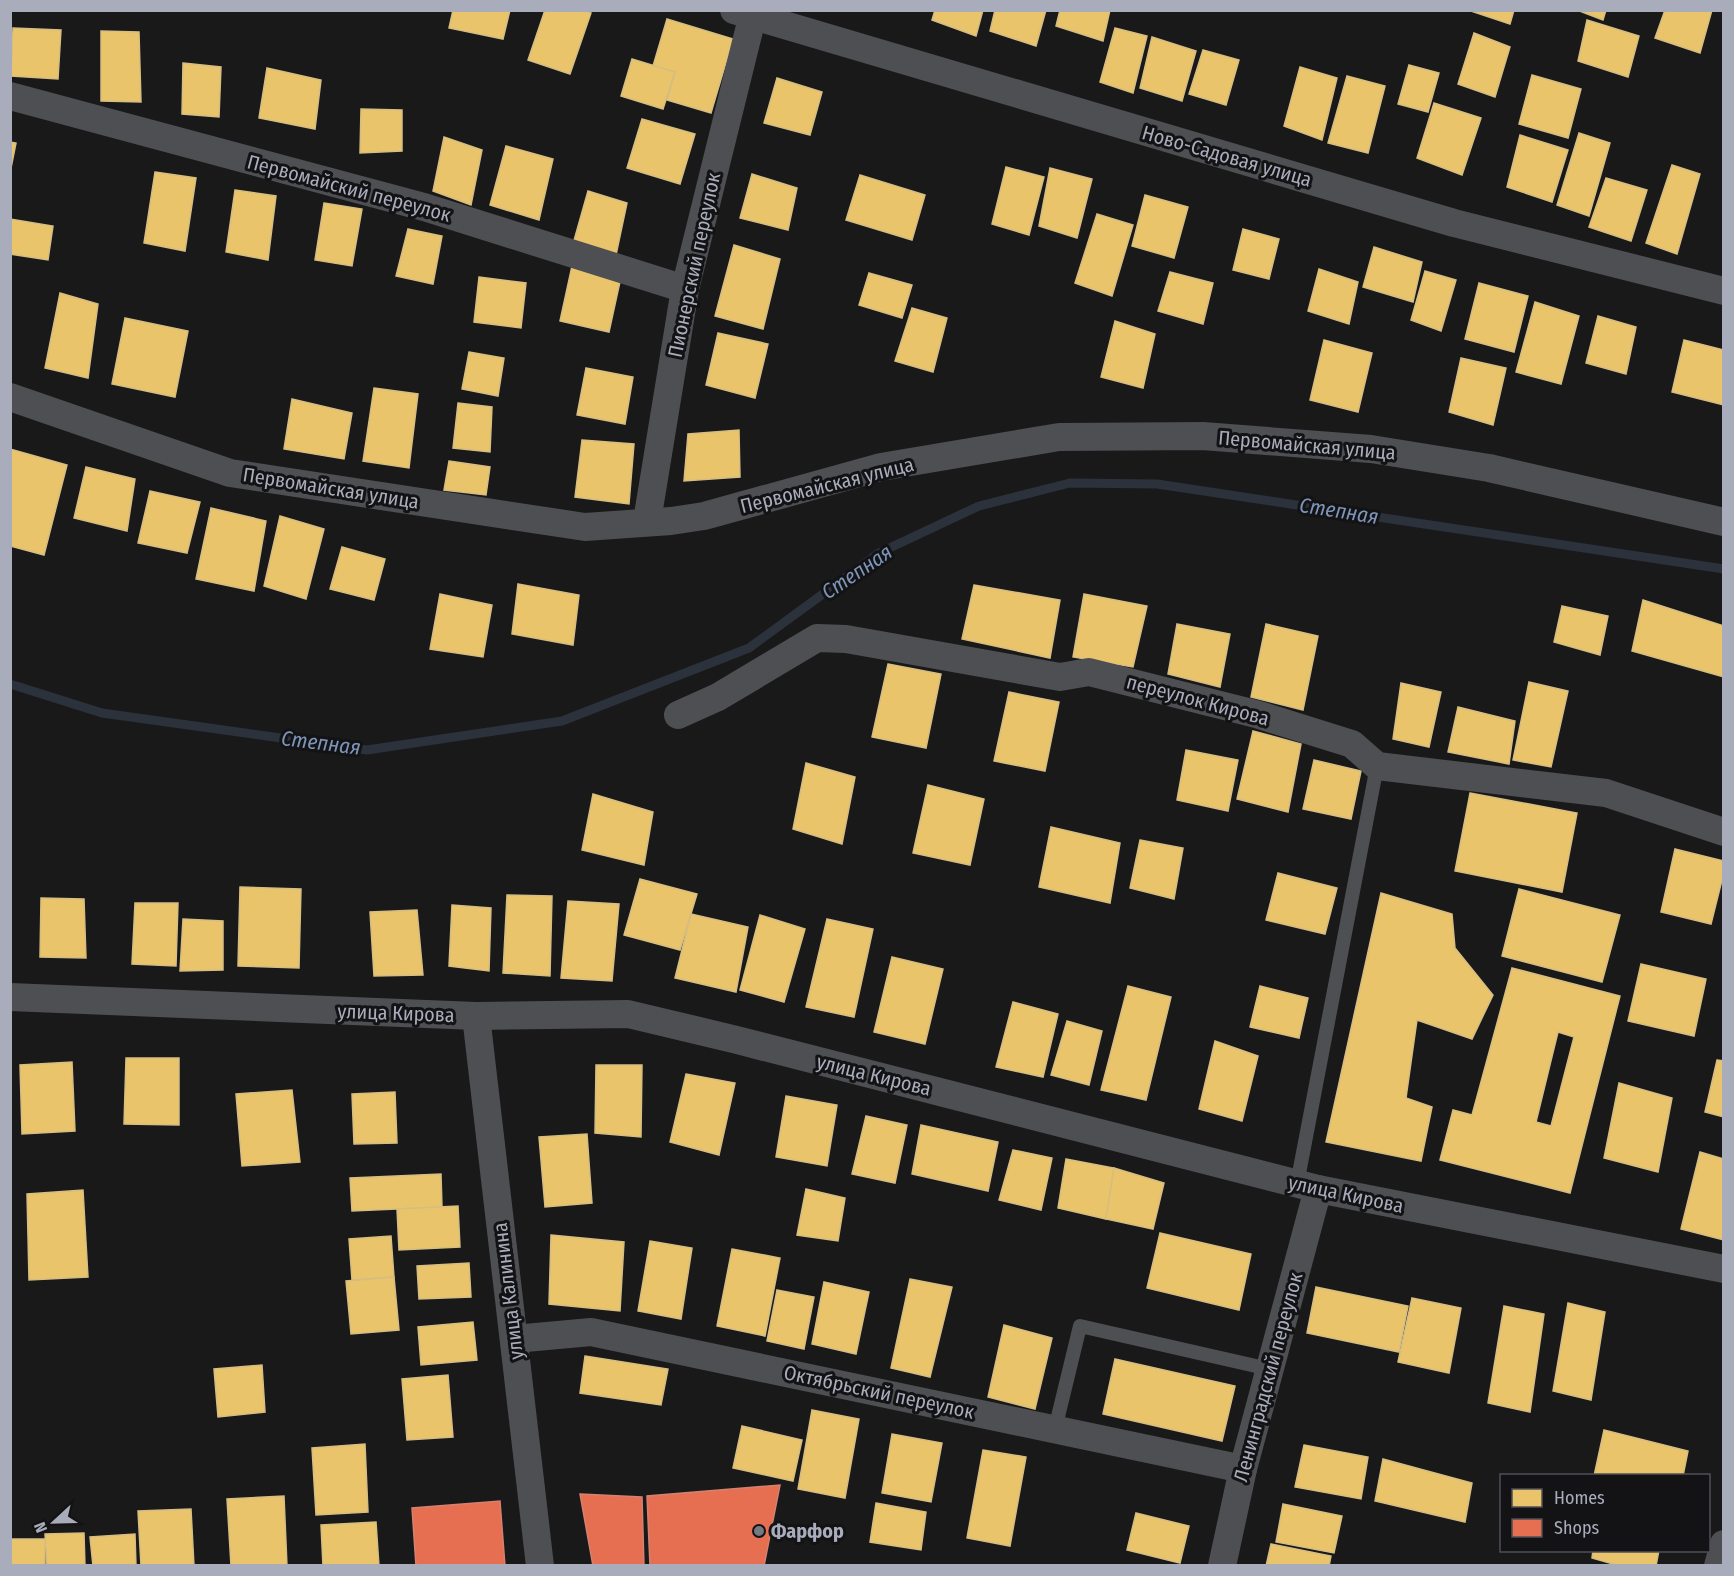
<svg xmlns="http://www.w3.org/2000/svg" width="1734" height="1576" font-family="'Fira Sans Condensed',sans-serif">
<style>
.homes{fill:#e9c46a;stroke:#d6bd82;stroke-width:1.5;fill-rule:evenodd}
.shops{fill:#e76f51;stroke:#d48171;stroke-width:1.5}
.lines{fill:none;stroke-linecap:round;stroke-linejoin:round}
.stream{stroke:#2b323c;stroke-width:9}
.lane{stroke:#4e4f53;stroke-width:14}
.street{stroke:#4e4f53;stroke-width:28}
.poi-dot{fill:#777982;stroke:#131315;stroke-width:2}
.labels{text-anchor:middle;stroke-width:6;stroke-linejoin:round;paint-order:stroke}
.street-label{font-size:20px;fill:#a9acbb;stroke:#131315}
.poi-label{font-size:20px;font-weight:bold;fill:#a9acbb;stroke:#131315;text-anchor:start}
.water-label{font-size:21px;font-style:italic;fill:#7e95b8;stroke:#131315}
</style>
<rect width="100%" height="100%" fill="#191919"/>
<g class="homes">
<polygon points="453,10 510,10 503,39 449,28"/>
<polygon points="545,10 582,10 591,13 570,74 528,60"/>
<polygon points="935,10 983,10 976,36 932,20"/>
<polygon points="995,10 1046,10 1036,46 990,31"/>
<polygon points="1060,10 1110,10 1103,41 1056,26"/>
<polygon points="1468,10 1514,10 1510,24"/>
<polygon points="1577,10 1606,10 1603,20"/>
<polygon points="1665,10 1712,10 1700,53 1655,38"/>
<polygon points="667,19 733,39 711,113 667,100 675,72 653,66"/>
<polygon points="1587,20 1639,36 1628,77 1578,61"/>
<polygon points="13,28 61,30 58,79 11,76"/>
<polygon points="1115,28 1147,36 1133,93 1100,82"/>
<polygon points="101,31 139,32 141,102 101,101"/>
<polygon points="1474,33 1510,47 1495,97 1458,84"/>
<polygon points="1152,37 1196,51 1182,101 1140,88"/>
<polygon points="1203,50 1239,60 1226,105 1189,94"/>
<polygon points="632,59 675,72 663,109 621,96"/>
<polygon points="183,63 221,67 219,117 182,114"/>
<polygon points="1409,65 1439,73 1428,112 1398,104"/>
<polygon points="1300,67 1337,78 1322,140 1284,126"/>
<polygon points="267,68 321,80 315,129 259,118"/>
<polygon points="1532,75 1581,89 1568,138 1519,124"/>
<polygon points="1347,76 1385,86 1368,153 1328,143"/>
<polygon points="777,78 822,92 810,135 764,123"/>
<polygon points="1434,103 1481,118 1462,175 1417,158"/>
<polygon points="361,109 402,110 402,151 360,153"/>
<polygon points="642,119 695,134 680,184 627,168"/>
<polygon points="1579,133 1610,143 1589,216 1557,205"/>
<polygon points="1520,135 1568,150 1552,202 1507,187"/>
<polygon points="444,137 482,150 471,205 433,191"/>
<polygon points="10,142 16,143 10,173"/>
<polygon points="506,146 553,159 539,220 490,205"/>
<polygon points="1672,165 1700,174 1677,254 1646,243"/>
<polygon points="1006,167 1044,177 1029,235 992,224"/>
<polygon points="1050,168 1092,179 1077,238 1039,226"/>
<polygon points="155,172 196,178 185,251 144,243"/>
<polygon points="752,174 797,188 788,230 740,218"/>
<polygon points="860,175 925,195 912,240 846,220"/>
<polygon points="1606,178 1647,190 1631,241 1589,227"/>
<polygon points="235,190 276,196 268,260 226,252"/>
<polygon points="588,191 627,203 616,255 573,244"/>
<polygon points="1145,195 1188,207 1174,258 1132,246"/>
<polygon points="324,203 362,209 352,266 315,260"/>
<polygon points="1097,214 1133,225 1112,296 1075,283"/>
<polygon points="10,219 53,226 48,260 10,254"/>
<polygon points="408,229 442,236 433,284 396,276"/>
<polygon points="1243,229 1279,239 1269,279 1233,270"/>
<polygon points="734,245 780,259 763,329 715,316"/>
<polygon points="1374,247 1422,262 1413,302 1363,287"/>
<polygon points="572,266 621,277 609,332 560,321"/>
<polygon points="1319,269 1358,282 1349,324 1308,311"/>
<polygon points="1425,271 1456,280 1441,331 1411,320"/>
<polygon points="1170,272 1213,283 1203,324 1158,311"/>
<polygon points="869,273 912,285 902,318 859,305"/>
<polygon points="479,277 526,283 521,328 474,322"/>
<polygon points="1479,283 1528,296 1514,352 1465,339"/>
<polygon points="60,293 98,304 88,378 45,368"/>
<polygon points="1535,302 1579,316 1561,384 1516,372"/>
<polygon points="912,308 947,318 933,372 895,361"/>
<polygon points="1598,316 1636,327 1626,374 1586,363"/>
<polygon points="125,318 188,331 175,397 112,384"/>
<polygon points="1115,321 1155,334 1143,388 1101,377"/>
<polygon points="718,333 768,344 755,398 706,385"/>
<polygon points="1324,340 1372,353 1358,412 1310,400"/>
<polygon points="1684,340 1724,350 1724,405 1672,392"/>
<polygon points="469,352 504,358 498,396 462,389"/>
<polygon points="1461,358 1506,368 1493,425 1449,412"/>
<polygon points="586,368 633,377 625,424 577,415"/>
<polygon points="374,388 418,394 409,468 363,461"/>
<polygon points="292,399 352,413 344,459 284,449"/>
<polygon points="458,403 492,407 490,452 453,448"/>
<polygon points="739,430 740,477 684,481 688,434"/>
<polygon points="582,440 634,444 629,504 575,497"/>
<polygon points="10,449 67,465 44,555 10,546"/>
<polygon points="449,461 490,467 486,495 444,490"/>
<polygon points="86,467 135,479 127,531 74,518"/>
<polygon points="150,491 200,502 187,553 138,543"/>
<polygon points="211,508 266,521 254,591 196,579"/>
<polygon points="280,516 324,529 306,599 264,586"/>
<polygon points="342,547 385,559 374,600 330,589"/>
<polygon points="518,584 579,595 573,645 512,634"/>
<polygon points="974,585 1060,600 1050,658 962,639"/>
<polygon points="440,594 492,605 483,657 430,649"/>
<polygon points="1084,594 1147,606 1133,667 1073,657"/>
<polygon points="1643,600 1724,626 1724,677 1632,651"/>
<polygon points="1562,606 1608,616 1600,655 1554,642"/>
<polygon points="1177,624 1230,634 1220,687 1168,674"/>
<polygon points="1266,624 1318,636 1303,710 1251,697"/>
<polygon points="888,664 941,674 926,748 872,737"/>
<polygon points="1529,682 1568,691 1551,767 1513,760"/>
<polygon points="1401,683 1441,692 1429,747 1393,739"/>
<polygon points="1009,692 1059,702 1045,771 994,761"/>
<polygon points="1458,707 1515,721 1509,764 1448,752"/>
<polygon points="1253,731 1301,744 1288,812 1237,799"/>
<polygon points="1186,750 1238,760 1228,811 1177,800"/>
<polygon points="1314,760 1361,771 1351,819 1303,809"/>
<polygon points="806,763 855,777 842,844 793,829"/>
<polygon points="928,785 984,799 970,865 913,853"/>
<polygon points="1470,793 1577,813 1562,892 1455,871"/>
<polygon points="593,794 653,812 644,865 582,850"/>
<polygon points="1051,827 1120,843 1110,903 1039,887"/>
<polygon points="1140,840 1183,848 1174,899 1130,888"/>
<polygon points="1675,849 1724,861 1724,872 1711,924 1661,912"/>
<polygon points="1278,873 1337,888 1325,934 1266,920"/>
<polygon points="640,879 697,894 680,950 624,935"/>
<polygon points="240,887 301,889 299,968 238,966"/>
<polygon points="1519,889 1620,915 1602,982 1502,956"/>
<polygon points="1381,893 1452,914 1455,948 1493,995 1472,1039 1417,1020 1406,1098 1432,1107 1421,1161 1326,1142"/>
<polygon points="507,895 552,896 550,976 503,973"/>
<polygon points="41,898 84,899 86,958 40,957"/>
<polygon points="568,901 619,904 612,981 561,978"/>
<polygon points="135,903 178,903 176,966 132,964"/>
<polygon points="452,905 491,908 489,971 449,966"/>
<polygon points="417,910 423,975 374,976 370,912"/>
<polygon points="691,914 748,927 736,992 675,978"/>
<polygon points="760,915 805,929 784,1002 740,990"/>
<polygon points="183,919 223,921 223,970 180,971"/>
<polygon points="827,919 873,929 854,1017 806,1007"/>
<polygon points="892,957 943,969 925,1044 874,1032"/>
<polygon points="1641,964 1706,979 1694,1036 1628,1021"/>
<path d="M1512,968L1620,996L1570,1193L1440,1160L1453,1110L1472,1115ZM1558,1032L1574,1037L1551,1126L1536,1122Z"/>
<polygon points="1128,986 1171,997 1146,1100 1101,1090"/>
<polygon points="1260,986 1308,998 1299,1038 1250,1027"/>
<polygon points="1013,1002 1058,1014 1043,1077 996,1067"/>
<polygon points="1067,1021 1102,1031 1089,1085 1051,1075"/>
<polygon points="1215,1041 1258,1056 1242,1121 1199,1109"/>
<polygon points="126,1058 179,1058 179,1125 124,1124"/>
<polygon points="1717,1060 1724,1061 1724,1117 1705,1112"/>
<polygon points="72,1062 75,1131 22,1134 20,1065"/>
<polygon points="596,1065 642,1065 641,1137 595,1133"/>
<polygon points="686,1074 735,1083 719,1155 670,1142"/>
<polygon points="1619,1083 1672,1098 1658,1172 1604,1158"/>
<polygon points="292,1090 300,1162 242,1166 236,1094"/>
<polygon points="395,1092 397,1143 354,1144 352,1094"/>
<polygon points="786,1096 837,1105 827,1166 776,1157"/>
<polygon points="866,1116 907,1125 895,1183 852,1174"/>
<polygon points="921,1125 998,1142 988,1191 912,1174"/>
<polygon points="587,1134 592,1203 545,1207 539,1137"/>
<polygon points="1013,1150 1052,1158 1041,1210 999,1200"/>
<polygon points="1700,1152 1724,1159 1724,1240 1681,1229"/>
<polygon points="1066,1159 1114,1168 1106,1219 1058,1208"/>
<polygon points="1114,1168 1164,1183 1153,1229 1106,1219"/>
<polygon points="441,1174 442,1207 352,1211 350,1178"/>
<polygon points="806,1189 845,1198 838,1241 797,1235"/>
<polygon points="83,1190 88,1277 29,1280 27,1194"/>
<polygon points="458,1206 460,1247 399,1250 397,1209"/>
<polygon points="1160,1233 1251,1254 1239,1310 1147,1288"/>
<polygon points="551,1235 624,1242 620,1311 549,1304"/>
<polygon points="391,1236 394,1277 352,1280 349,1239"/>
<polygon points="650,1241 692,1248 681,1319 638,1311"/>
<polygon points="732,1249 780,1258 765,1336 717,1326"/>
<polygon points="469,1263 471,1297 419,1299 417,1266"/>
<polygon points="394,1277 399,1330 351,1334 346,1281"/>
<polygon points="910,1279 952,1287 930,1377 891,1368"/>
<polygon points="824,1282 869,1292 856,1354 812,1344"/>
<polygon points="1316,1287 1408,1306 1399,1352 1307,1333"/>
<polygon points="777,1290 814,1297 804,1349 767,1341"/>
<polygon points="1412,1298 1461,1308 1449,1373 1398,1362"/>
<polygon points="1568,1303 1605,1312 1591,1400 1553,1391"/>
<polygon points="1504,1306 1544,1314 1530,1412 1488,1403"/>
<polygon points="473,1322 477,1360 421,1365 418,1327"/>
<polygon points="1004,1325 1052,1338 1035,1409 988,1397"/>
<polygon points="585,1356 668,1369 661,1405 580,1393"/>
<polygon points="1115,1359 1235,1386 1222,1441 1103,1414"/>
<polygon points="262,1365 265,1412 218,1417 214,1369"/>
<polygon points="448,1375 453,1437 407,1440 402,1379"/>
<polygon points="812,1410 859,1419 845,1498 798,1489"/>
<polygon points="742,1426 802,1440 793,1481 733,1468"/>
<polygon points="1604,1430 1688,1451 1683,1476 1594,1476"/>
<polygon points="892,1434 942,1443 931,1502 882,1493"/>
<polygon points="365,1444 368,1512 316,1515 312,1448"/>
<polygon points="1304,1445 1368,1457 1361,1499 1295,1487"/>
<polygon points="983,1450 1026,1457 1010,1546 967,1538"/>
<polygon points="1383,1459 1472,1483 1465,1522 1375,1501"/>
<polygon points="284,1496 287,1566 231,1566 227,1499"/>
<polygon points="876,1503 926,1512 921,1550 870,1542"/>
<polygon points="1283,1504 1342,1516 1334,1553 1276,1542"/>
<polygon points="191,1509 194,1566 141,1566 138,1511"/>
<polygon points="1136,1513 1189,1526 1180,1563 1127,1550"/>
<polygon points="376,1522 379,1566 323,1566 321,1525"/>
<polygon points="84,1533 85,1566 47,1566 45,1534"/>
<polygon points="135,1534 136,1566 93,1566 90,1537"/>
<rect x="10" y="1539" width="35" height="27"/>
<polygon points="1271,1544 1331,1556 1329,1566 1266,1566"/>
<polygon points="1593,1550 1659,1550 1656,1566 1620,1566 1592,1558"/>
</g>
<g class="shops">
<polygon points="780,1485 764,1566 650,1566 647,1496"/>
<polygon points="580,1494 642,1497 644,1566 593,1566"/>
<polygon points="500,1501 505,1566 416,1566 412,1508"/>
</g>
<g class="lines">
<polyline class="stream" points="10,684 102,713 367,750 562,721 749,648 879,553 979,506 1070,483 1157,484 1724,569"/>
<g class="lane">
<polyline points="1297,1184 1377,766"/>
<polyline points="1055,1429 1080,1326 1269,1369"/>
</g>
<g class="street">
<polyline points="734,10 1454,223 1724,291"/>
<polyline points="10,96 424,207 685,289"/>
<polyline points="10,397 230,473 585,527 671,521 704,516 881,467 1059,437 1203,436 1371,449 1489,468 1724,522"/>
<polyline points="647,521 685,289 754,10"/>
<polyline points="678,715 718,697 817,638 846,639 1060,677 1089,672 1256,714 1352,744 1377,766 1606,793 1724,832"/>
<polyline points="10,997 476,1016 628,1014 737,1040 1318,1189 1724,1269"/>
<polyline points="476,1016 540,1566"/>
<polyline points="514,1339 591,1332 1243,1469"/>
<polyline points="1222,1566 1243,1469 1318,1189"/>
<polyline points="1718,1566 1724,1544"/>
</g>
</g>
<circle class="poi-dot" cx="759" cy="1531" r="6"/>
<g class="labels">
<g class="street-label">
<text transform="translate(1227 156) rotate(16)" y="7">Ново-Садовая улица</text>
<text transform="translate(349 188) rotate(15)" y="7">Первомайский переулок</text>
<text transform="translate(694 265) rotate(-78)" y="7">Пионерский переулок</text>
<text transform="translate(1307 445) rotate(5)" y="7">Первомайская улица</text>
<text transform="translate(827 485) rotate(-14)" y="7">Первомайская улица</text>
<text transform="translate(331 488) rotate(9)" y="7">Первомайская улица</text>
<text transform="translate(1198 700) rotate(15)" y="7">переулок Кирова</text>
<text transform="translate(396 1013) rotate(2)" y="7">улица Кирова</text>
<text transform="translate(874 1075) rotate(14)" y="7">улица Кирова</text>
<text transform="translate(1346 1194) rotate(12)" y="7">улица Кирова</text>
<text transform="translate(508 1291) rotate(-97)" y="7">улица Калинина</text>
<text transform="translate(1268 1377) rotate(-75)" y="7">Ленинградский переулок</text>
<text transform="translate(879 1392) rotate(12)" y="7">Октябрьский переулок</text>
</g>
<g class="poi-label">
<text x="771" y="1538">Фарфор</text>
</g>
<g class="water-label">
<text transform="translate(1339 511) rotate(9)" y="7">Степная</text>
<text transform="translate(857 572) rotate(-34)" y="7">Степная</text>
<text transform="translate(321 743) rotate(7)" y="7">Степная</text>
</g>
</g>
<rect width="1734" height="1576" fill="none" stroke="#a9acbb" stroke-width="24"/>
<rect x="1500" y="1474" width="210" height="78" fill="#131315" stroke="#4f5057" stroke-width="1.5"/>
<rect x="1512" y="1489" width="30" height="18" fill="#e9c46a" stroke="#4f5057" stroke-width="1.5"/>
<text x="1554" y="1504" font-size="18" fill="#a9acbb">Homes</text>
<rect x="1512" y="1519" width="30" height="18" fill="#e76f51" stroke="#4f5057" stroke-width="1.5"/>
<text x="1554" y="1534" font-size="18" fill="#a9acbb">Shops</text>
<g transform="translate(54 1522) rotate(248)" stroke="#131315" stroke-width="4.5" paint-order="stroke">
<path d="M0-4.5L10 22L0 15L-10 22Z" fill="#a9acbb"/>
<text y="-9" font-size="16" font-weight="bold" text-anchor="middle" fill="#a9acbb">N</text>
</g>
</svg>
